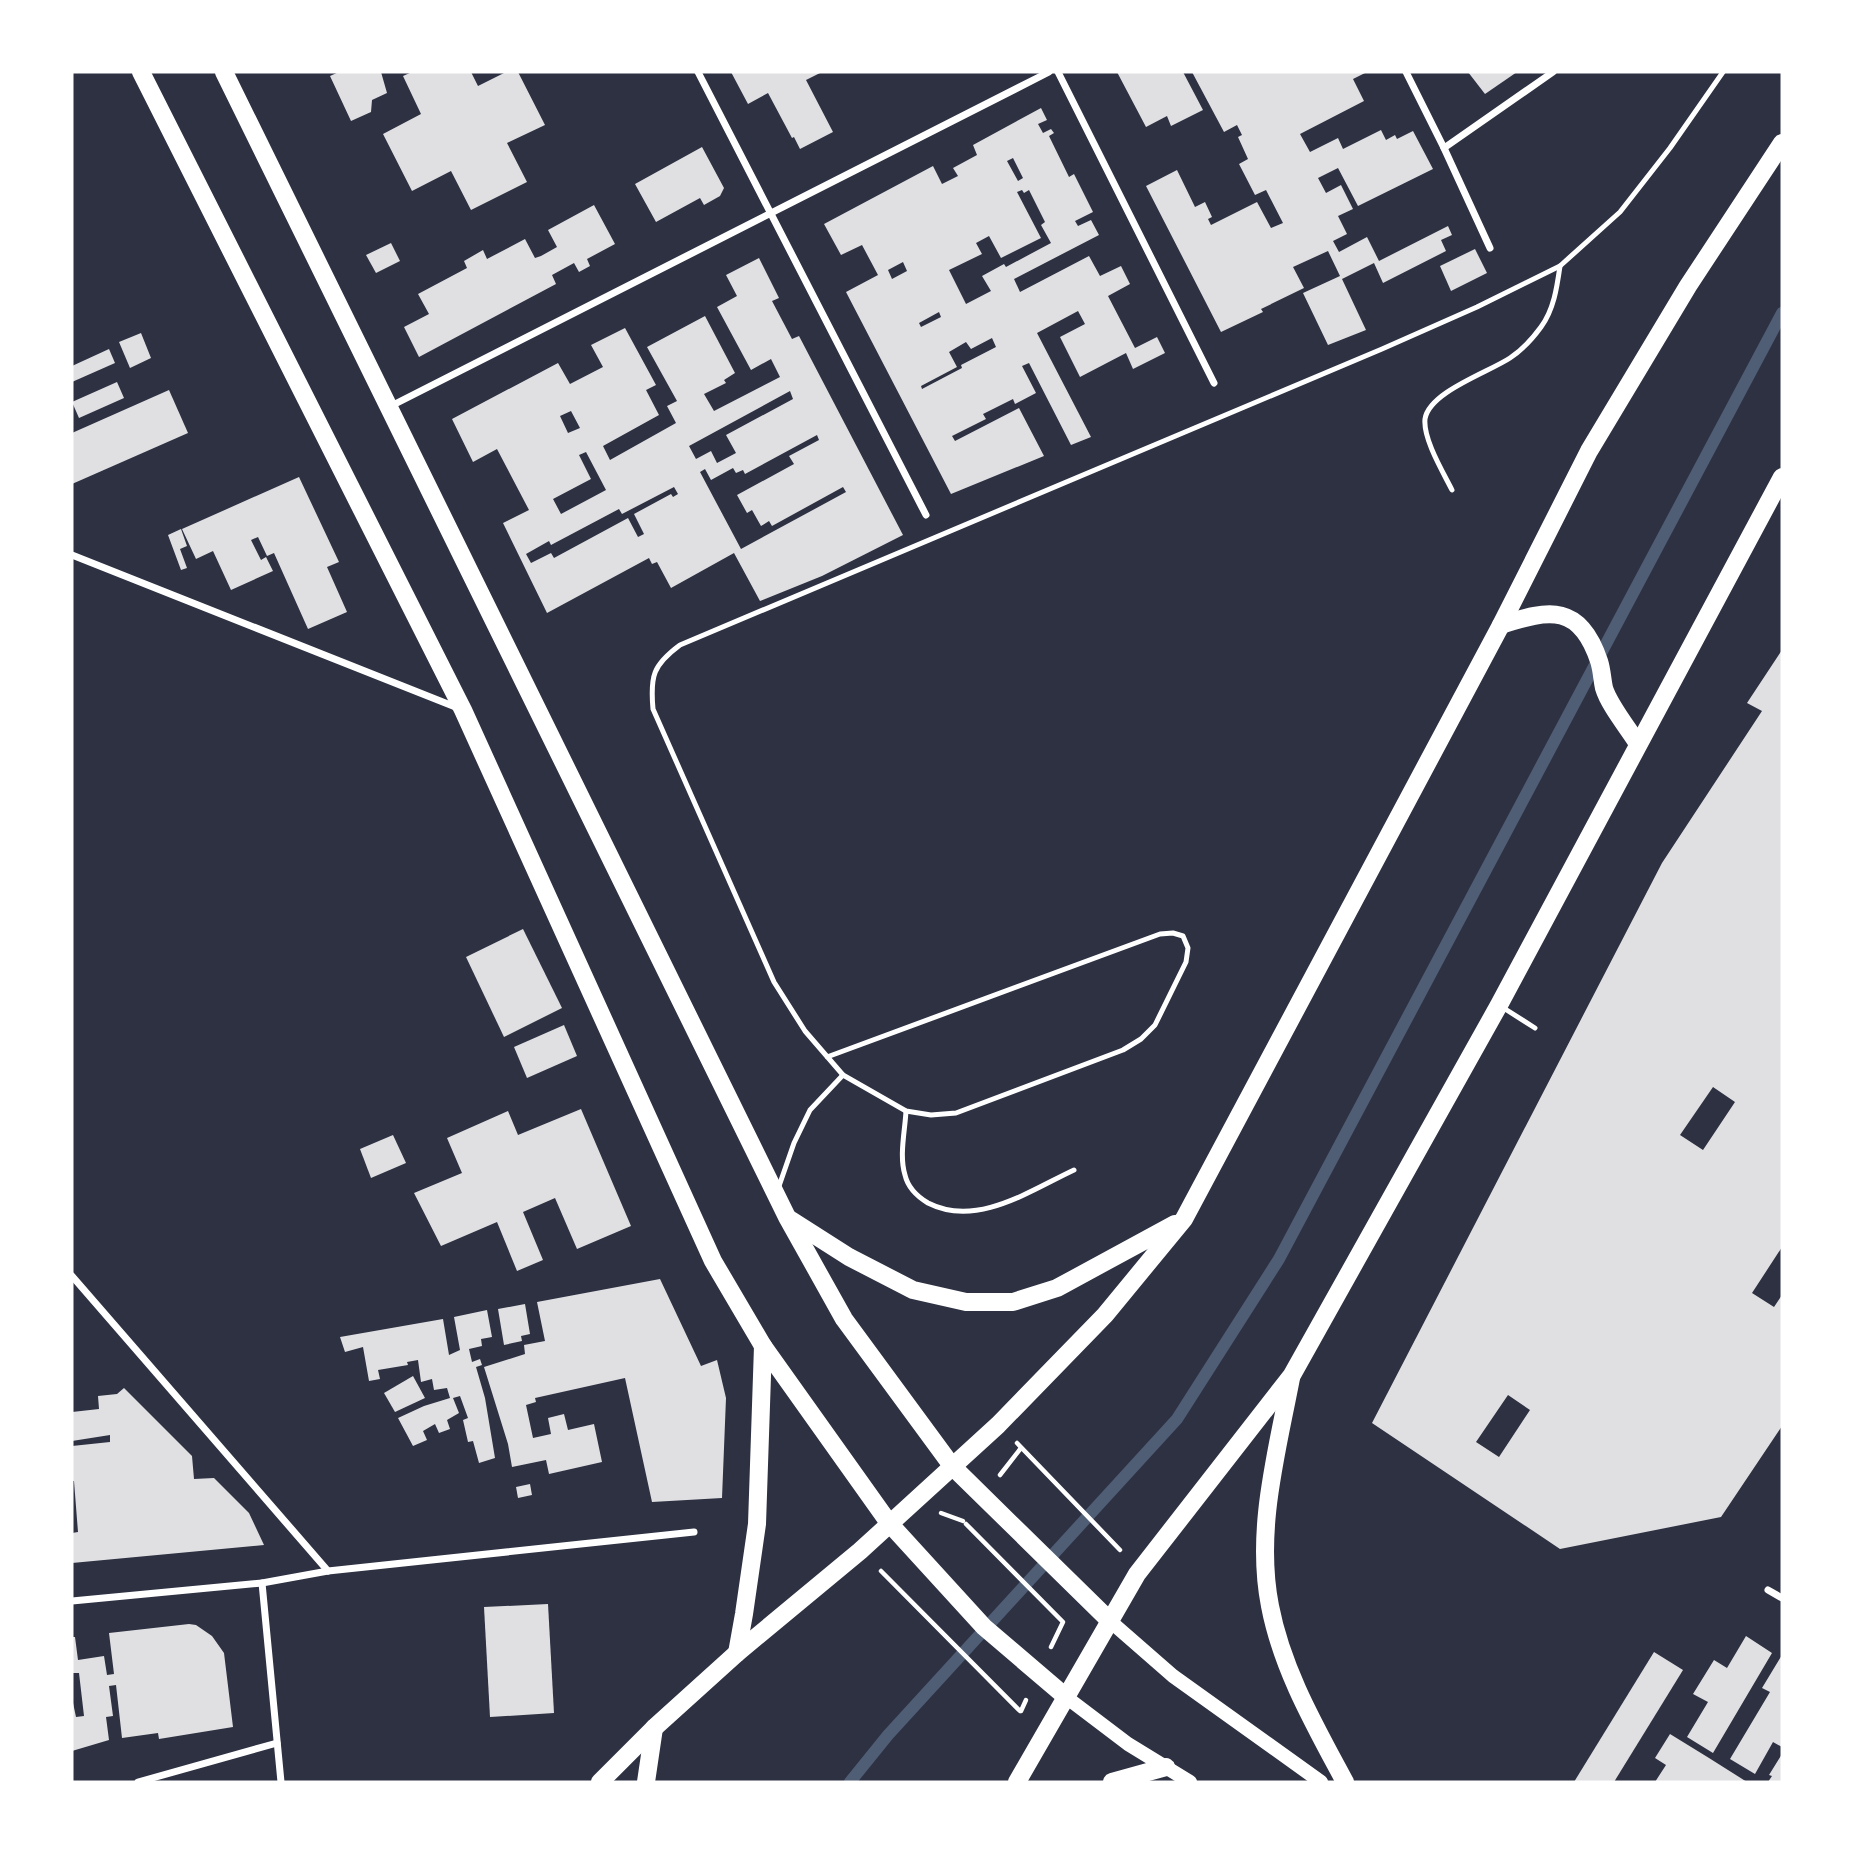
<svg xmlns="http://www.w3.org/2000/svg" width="1854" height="1854" font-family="'Zilla Slab',serif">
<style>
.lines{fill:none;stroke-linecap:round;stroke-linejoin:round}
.stream{stroke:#4f5d75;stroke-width:12}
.building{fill:#e0e0e3;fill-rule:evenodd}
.path{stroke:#fff;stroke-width:4.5}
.service{stroke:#fff;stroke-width:5}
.minor{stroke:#fff;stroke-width:7}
.secondary{stroke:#fff;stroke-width:14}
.primary{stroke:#fff;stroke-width:18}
</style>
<rect width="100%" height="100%" fill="#2d3142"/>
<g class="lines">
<polyline class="stream" points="850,1782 888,1735 1177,1419 1279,1259 1782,313"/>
</g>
<g class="building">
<polygon points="339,72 381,72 387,93 372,100 371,112 351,121 330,76"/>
<polygon points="412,72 471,72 478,86 506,72 518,72 545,125 507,143 527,182 471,210 451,171 412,191 383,134 421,114 403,76"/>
<polygon points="731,72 822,72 806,80 833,132 800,149 794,137 792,138 768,93 748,104"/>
<polygon points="1117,72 1183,72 1203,110 1171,126 1167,116 1146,127"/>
<polygon points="1192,72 1367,72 1353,79 1364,101 1300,134 1310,152 1338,138 1343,149 1381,130 1386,140 1395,135 1397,139 1413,131 1433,169 1358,206 1338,168 1318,178 1326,193 1341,185 1353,209 1338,216 1347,234 1333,241 1339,252 1367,237 1379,261 1448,226 1452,235 1441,240 1446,251 1383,283 1374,263 1342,279 1366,330 1328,345 1303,293 1340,276 1328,251 1293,267 1304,288 1261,309 1263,312 1221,332 1146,186 1177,170 1195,207 1205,202 1212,217 1208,219 1211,225 1257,202 1271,228 1283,223 1266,190 1255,195 1239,164 1248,159 1238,137 1242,135 1237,125 1224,132"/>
<polygon points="1468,72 1517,72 1485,94"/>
<path d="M1041,108L1047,120L1038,124L1043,133L1051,129L1054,133L1049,136L1069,177L1074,174L1093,212L1075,221L1078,226L1091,220L1099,235L1014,279L1020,292L1089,256L1100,276L1121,266L1130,284L1108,296L1135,348L1157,337L1165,353L1133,369L1126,353L1080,377L1060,337L1085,324L1078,311L1037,333L1091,437L1071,445L1029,363L1022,366L1036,393L1015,404L1013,399L983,414L986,419L952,436L955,441L1019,408L1044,456L951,494L846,292L878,275L862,245L841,255L824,224L933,166L942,184L958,176L953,168L977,155L973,145ZM1013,158L1023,178L1018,181L1007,161ZM1022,190L1024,193L1029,190L1045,222L1041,225L1051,243L1006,267L1004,264L982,276L991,291L966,304L949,270L982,254L976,243L989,236L1001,258L1041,238L1017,192ZM903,262L907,271L892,279L888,270ZM939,312L941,317L921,327L919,323ZM992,338L996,347L961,365L962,368L922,389L921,386L957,367L949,352L966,342L971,349Z"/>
<polygon points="702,147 724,188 720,196 704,205 700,198 656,222 635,184"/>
<polygon points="594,205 615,244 587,259 590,266 579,272 574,263 552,275 556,284 419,357 404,327 429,314 418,294 467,268 464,261 483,250 487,259 525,239 535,258 541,256 557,247 548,230"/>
<polygon points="391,243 400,261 376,273 366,255"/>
<polygon points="1475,249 1487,273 1451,291 1440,266"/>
<path d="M759,258L779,298L772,301L792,339L799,336L903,535L822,576L760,601L734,553L671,588L657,562L652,564L649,558L547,613L503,523L529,510L497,449L473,462L452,419L558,363L570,384L603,367L591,345L625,328L656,385L646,390L659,415L603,446L610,460L676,423L667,406L677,401L647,347L705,316L735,373L724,380L726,383L704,394L714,411L780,377L771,359L751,370L717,307L737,296L726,275ZM790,391L793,399L726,435L736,453L717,463L711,451L696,459L689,446ZM571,411L580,428L568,433L560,416ZM817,435L819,440L789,456L794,464L737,495L747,513L752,510L761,526L769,521L772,526L843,487L846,492L741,549L700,472L705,469L711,480L733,468L736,473L743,470L745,474ZM586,452L606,490L561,514L553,499L591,479L579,455ZM674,487L678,494L673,497L671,494L634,514L644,534L638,537L628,518L554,558L551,553L531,563L526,554L549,541L551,545L619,509L622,514Z"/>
<polygon points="141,333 151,358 130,368 119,342"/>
<polygon points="109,349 115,363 72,382 72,366"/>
<polygon points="117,382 124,398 79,418 72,402"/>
<polygon points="169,390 188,433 72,484 72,433"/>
<polygon points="299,477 339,562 327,567 347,612 308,629 274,553 267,556 258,537 251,540 261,560 266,557 273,571 231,590 213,551 196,559 182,529"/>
<polygon points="181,529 187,546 180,549 187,568 181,570 168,535"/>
<path d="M1782,650V1247L1752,1293L1774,1307L1782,1295V1426L1721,1517L1560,1549L1372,1423L1662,863L1762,711L1747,703ZM1713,1087L1735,1102L1703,1150L1680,1135ZM1508,1395L1530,1410L1499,1457L1476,1442Z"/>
<polygon points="523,929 562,1008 504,1037 466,957"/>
<polygon points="564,1025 577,1056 527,1078 514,1047"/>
<polygon points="581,1109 631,1226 577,1249 555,1198 523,1212 543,1260 517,1271 497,1222 441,1246 414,1193 462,1173 447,1138 508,1111 518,1135"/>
<polygon points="393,1135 406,1163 371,1178 360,1149"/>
<polygon points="660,1279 701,1366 717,1360 726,1398 722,1498 652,1502 625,1378 535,1398 536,1402 526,1405 533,1438 551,1434 548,1418 564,1414 568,1430 594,1424 602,1462 549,1474 546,1460 512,1467 508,1444 484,1367 525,1354 524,1345 545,1341 537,1302"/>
<polygon points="525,1304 530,1334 521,1336 522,1341 504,1345 498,1309"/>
<polygon points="487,1310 492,1337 481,1339 482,1346 469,1349 472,1362 480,1359 482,1365 476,1367 485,1398 495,1458 479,1463 473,1441 468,1442 463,1420 468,1418 460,1396 453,1398 459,1413 447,1420 450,1429 439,1433 435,1424 423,1431 427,1440 413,1446 398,1418 424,1406 450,1398 447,1388 434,1390 432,1379 421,1382 418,1360 407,1362 408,1365 378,1370 380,1379 369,1381 363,1347 345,1352 340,1337 443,1319 449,1355 460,1350 454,1317"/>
<polygon points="413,1376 425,1398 395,1412 384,1393"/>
<polygon points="124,1388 192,1456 194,1479 214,1478 249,1513 264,1545 72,1563 72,1533 78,1532 74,1481 72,1481 72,1446 110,1442 110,1435 72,1441 72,1412 99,1409 98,1396 117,1394"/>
<polygon points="530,1484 532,1495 518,1498 516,1487"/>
<polygon points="548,1604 554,1713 490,1717 484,1607"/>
<polygon points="189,1624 196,1625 212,1636 224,1653 233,1727 159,1739 158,1733 122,1738 116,1685 109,1686 113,1716 106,1717 109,1740 72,1751 72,1698 76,1717 84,1716 79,1673 72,1673 72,1637 75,1637 78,1660 104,1656 107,1675 114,1674 109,1633"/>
<polygon points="1746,1636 1772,1653 1713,1753 1687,1737 1708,1702 1693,1694 1714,1660 1727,1668"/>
<polygon points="1654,1652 1683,1670 1614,1782 1574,1782"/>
<polygon points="1782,1655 1782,1747 1773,1742 1755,1774 1730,1759 1770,1692 1762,1688"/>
<polygon points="1670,1734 1709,1758 1747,1782 1655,1782 1666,1765 1655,1758"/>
<polygon points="1782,1754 1782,1782 1768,1782 1772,1776 1769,1775"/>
</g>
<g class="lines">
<g class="path">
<polyline points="1017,1443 1120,1550"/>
<polyline points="1000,1475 1021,1448"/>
<polyline points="941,1513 963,1521"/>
<polyline points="966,1524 1063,1622 1051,1647"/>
<polyline points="881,1571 1020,1711"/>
<polyline points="1021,1711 1026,1700"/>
</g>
<g class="service">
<path d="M1452,490C1443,472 1423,439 1425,419C1429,392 1489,372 1510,358C1522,350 1533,338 1541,327C1554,309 1557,287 1560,266"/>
<polyline points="1502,1007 1535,1028"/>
<path d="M827,1057L1160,934L1173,933L1183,936L1188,948L1186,962L1155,1025L1141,1039L1123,1050L956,1113L931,1115L906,1111L843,1075L805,1031L774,982L653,709C650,676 653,665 680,645L1382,349L1477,307L1560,266L1620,212L1670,148L1723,72"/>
<path d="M906,1111C905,1131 899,1156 905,1175C908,1188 918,1197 928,1203C977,1228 1031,1190 1074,1170"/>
<polyline points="778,1189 794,1143 810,1110 843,1075"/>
</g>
<g class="minor">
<polyline points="698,72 926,515"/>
<polyline points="1058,72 1214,383"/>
<polyline points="1406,72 1444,148 1490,248"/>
<polyline points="1444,148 1553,72"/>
<polyline points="389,407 1049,72"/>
<polyline points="72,555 458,708"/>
<polyline points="72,1276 328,1571"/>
<polyline points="262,1583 281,1782"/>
<polyline points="1768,1590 1782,1598"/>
<polyline points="72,1601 262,1583 328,1571 694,1532"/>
<polyline points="138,1782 277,1743"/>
</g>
<g class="secondary">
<polyline points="1110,1621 1173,1676 1321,1782"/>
<polyline points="1066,1697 1128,1744 1190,1782"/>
</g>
<g class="primary">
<polyline points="141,72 463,710 713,1261 763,1346 889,1523 984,1627 1066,1697"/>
<polyline points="224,72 787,1217 844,1319 952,1466 1110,1621"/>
<path d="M1501,625C1550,609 1580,604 1599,661C1602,670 1602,679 1604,688C1609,705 1628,728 1638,744"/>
<polyline points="791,1220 849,1257 913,1290 966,1302 1013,1302 1057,1288 1175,1224"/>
<path d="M1291,1378C1277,1452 1255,1530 1270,1606C1282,1669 1315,1726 1345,1782"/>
<polyline points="737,1653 744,1614 757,1524 763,1346"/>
<polyline points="600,1782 654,1728 737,1653 860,1551 998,1425 1105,1315 1184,1219 1501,625 1589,451 1688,286 1782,143"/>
<polyline points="646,1782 654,1728"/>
<polyline points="1017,1782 1137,1574 1292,1375 1499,1005 1782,477"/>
<polyline points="1112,1782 1166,1767"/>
</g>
</g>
<rect width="1854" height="1854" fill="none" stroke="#ffffff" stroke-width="147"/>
</svg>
